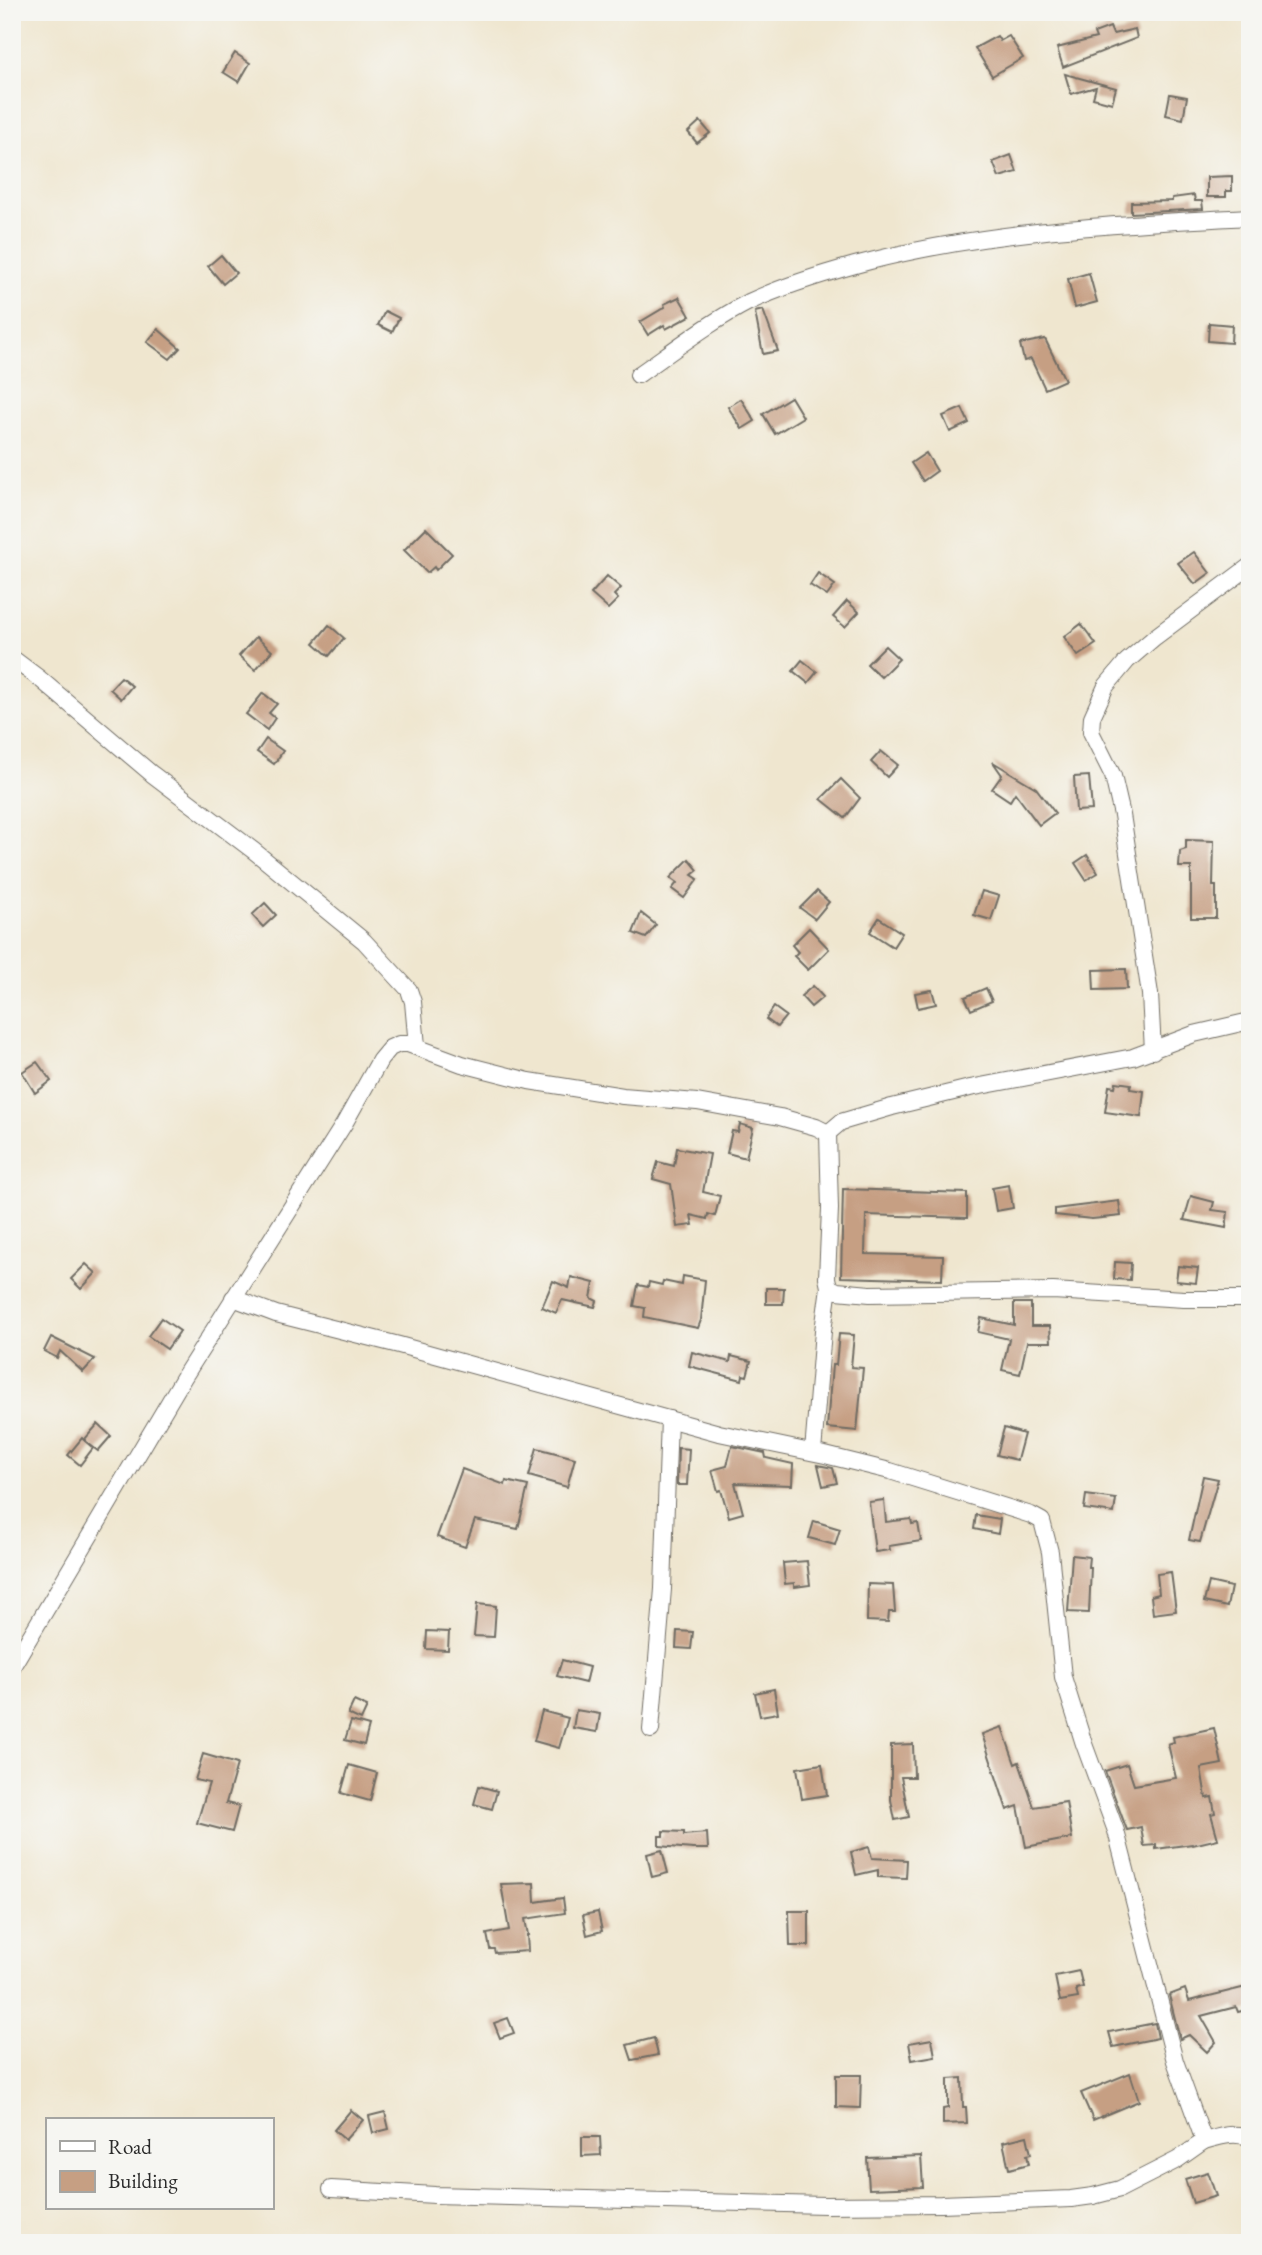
<svg xmlns="http://www.w3.org/2000/svg" width="1262" height="2255" font-family="'EB Garamond',serif">
<style>
.building{fill:#c69f83}
.lines{fill:none;stroke-linecap:round;stroke-linejoin:round}
.street-casing{stroke:#706c64;stroke-width:18}
.street{stroke:#fff;stroke-width:16}
</style>
<rect width="100%" height="100%" fill="#f6f6f2"/>
<filter id="ink" filterUnits="userSpaceOnUse"><feTurbulence type="fractalNoise" baseFrequency=".0143" numOctaves="2"/><feDisplacementMap in="SourceGraphic" scale="14" xChannelSelector="R" yChannelSelector="G"/><feConvolveMatrix kernelMatrix="1 2 1 2 8 2 1 2 1" color-interpolation-filters="sRGB"/></filter>
<filter id="wash" filterUnits="userSpaceOnUse"><feTurbulence type="fractalNoise" baseFrequency=".00686" numOctaves="4" result="noise"/><feDisplacementMap in="SourceGraphic" scale="28" xChannelSelector="R" yChannelSelector="G"/><feGaussianBlur stdDeviation="1.57" result="paint"/><feColorMatrix in="noise" values="0 0 0 0 0 0 0 0 0 0 0 0 0 0 0 0 0 1.4 0 .05"/><feComposite in="paint" operator="in"/></filter>
<g filter="url(#wash)">
<rect width="100%" height="100%" fill="#efe6cf"/>
<g id="blocks">
<g class="building">
<polygon points="1110,27 1113,34 1135,29 1137,38 1063,67 1057,48 1096,38 1094,33"/>
<polygon points="997,36 1000,41 1009,36 1023,58 992,76 975,48"/>
<polygon points="235,53 250,63 239,82 223,72"/>
<polygon points="1065,74 1116,88 1112,103 1093,98 1096,87 1071,94"/>
<polygon points="1170,94 1187,97 1183,119 1166,115"/>
<polygon points="700,121 710,133 697,143 688,132"/>
<polygon points="1011,155 1017,172 999,177 993,162"/>
<polygon points="1232,176 1232,191 1226,191 1226,197 1207,197 1207,177"/>
<polygon points="1194,195 1195,201 1202,201 1203,209 1131,213 1131,202 1172,201 1172,198"/>
<polygon points="221,255 236,273 223,284 208,266"/>
<polygon points="1089,273 1097,302 1075,308 1068,279"/>
<polygon points="679,297 690,316 666,329 664,325 648,335 640,322 665,307 664,304"/>
<polygon points="763,310 778,351 763,354 755,312"/>
<polygon points="385,311 399,318 392,332 378,325"/>
<polygon points="1209,323 1232,325 1231,343 1208,341"/>
<polygon points="158,329 180,348 170,359 147,342"/>
<polygon points="1045,339 1065,380 1045,389 1031,359 1024,361 1020,344"/>
<polygon points="791,397 803,417 775,434 763,414"/>
<polygon points="741,399 755,421 742,429 728,407"/>
<polygon points="962,408 969,423 950,432 943,416"/>
<polygon points="926,453 937,471 923,481 911,463"/>
<polygon points="426,528 452,554 436,570 434,567 427,573 404,550"/>
<polygon points="1194,552 1210,573 1195,584 1178,563"/>
<polygon points="818,573 835,585 827,596 810,585"/>
<polygon points="607,576 621,588 614,595 618,599 608,609 591,594"/>
<polygon points="847,601 859,612 845,627 833,617"/>
<polygon points="1081,624 1096,644 1078,656 1064,637"/>
<polygon points="329,625 344,638 329,656 314,643"/>
<polygon points="256,637 272,651 255,670 239,656"/>
<polygon points="885,646 899,659 881,677 867,664"/>
<polygon points="802,660 817,672 808,683 793,671"/>
<polygon points="121,677 132,686 121,699 110,689"/>
<polygon points="263,693 277,704 269,713 275,718 267,730 246,714"/>
<polygon points="266,739 283,751 274,764 257,752"/>
<polygon points="881,751 898,765 887,777 871,762"/>
<polygon points="993,762 1036,788 1055,813 1039,825 1015,793 1010,801 992,789 1002,775"/>
<polygon points="1089,776 1092,810 1076,811 1074,777"/>
<polygon points="841,779 860,798 845,818 821,799"/>
<polygon points="1186,840 1214,841 1213,886 1216,886 1216,918 1191,918 1191,867 1179,867 1180,851 1186,849"/>
<polygon points="1087,855 1098,873 1086,880 1075,863"/>
<polygon points="689,859 698,870 692,875 698,879 684,898 672,889 677,883 670,878"/>
<polygon points="817,891 829,902 815,919 800,908"/>
<polygon points="982,891 999,896 991,920 974,915"/>
<polygon points="265,903 276,915 263,927 252,915"/>
<polygon points="641,913 656,925 646,938 633,933"/>
<polygon points="879,918 902,933 893,947 870,932"/>
<polygon points="809,928 829,949 808,970 794,956 798,952 792,945"/>
<polygon points="1126,969 1127,989 1094,990 1093,970"/>
<polygon points="813,986 823,997 811,1007 801,996"/>
<polygon points="986,988 992,1001 971,1010 965,997"/>
<polygon points="932,990 936,1004 918,1008 915,993"/>
<polygon points="774,1007 786,1016 777,1027 766,1019"/>
<polygon points="37,1062 51,1081 35,1093 22,1072"/>
<polygon points="1116,1082 1131,1084 1130,1089 1144,1091 1141,1117 1105,1112 1109,1086 1115,1087"/>
<polygon points="740,1124 753,1128 746,1158 727,1153 732,1131 738,1132"/>
<polygon points="677,1148 710,1154 703,1192 720,1196 715,1216 708,1214 707,1219 691,1215 693,1225 677,1227 671,1184 653,1179 658,1162 674,1166"/>
<polygon points="1009,1185 1013,1208 996,1211 992,1188"/>
<polygon points="843,1189 967,1193 967,1218 866,1215 865,1254 943,1256 942,1280 841,1277"/>
<polygon points="1191,1196 1214,1202 1212,1210 1228,1212 1226,1228 1184,1220"/>
<polygon points="1119,1201 1121,1216 1092,1219 1055,1215 1055,1209"/>
<polygon points="1115,1262 1131,1263 1130,1280 1114,1279"/>
<polygon points="86,1264 96,1273 81,1289 71,1279"/>
<polygon points="1178,1266 1198,1268 1196,1283 1176,1281"/>
<polygon points="683,1276 705,1280 701,1320 698,1328 644,1317 645,1308 634,1306 638,1285 648,1287 649,1282 662,1285 663,1281 682,1285"/>
<polygon points="571,1277 594,1283 591,1298 597,1301 595,1307 562,1300 556,1313 542,1307 553,1281 569,1288"/>
<polygon points="766,1288 784,1288 783,1304 766,1304"/>
<polygon points="1014,1303 1031,1303 1031,1326 1050,1326 1051,1342 1027,1342 1020,1374 1002,1370 1009,1339 978,1332 981,1318 1014,1325"/>
<polygon points="161,1318 180,1331 167,1349 148,1336"/>
<polygon points="839,1334 854,1335 851,1367 863,1368 857,1431 827,1428 832,1365 836,1365"/>
<polygon points="51,1337 95,1359 83,1372 60,1351 57,1358 44,1351"/>
<polygon points="692,1352 730,1362 731,1356 751,1361 747,1376 743,1375 742,1380 689,1366"/>
<polygon points="98,1424 111,1436 98,1451 84,1440"/>
<polygon points="1004,1428 1024,1434 1017,1460 997,1455"/>
<polygon points="82,1438 93,1448 80,1465 68,1455"/>
<polygon points="732,1446 765,1453 766,1458 793,1464 792,1485 735,1483 743,1513 729,1517 721,1490 718,1491 712,1470 727,1466"/>
<polygon points="537,1448 575,1458 567,1487 529,1476"/>
<polygon points="678,1448 689,1449 687,1485 677,1485"/>
<polygon points="818,1465 833,1468 837,1483 823,1486"/>
<polygon points="462,1469 505,1485 506,1481 528,1486 518,1529 475,1520 465,1547 437,1537"/>
<polygon points="1203,1476 1218,1479 1200,1542 1189,1540"/>
<polygon points="1086,1495 1116,1499 1114,1513 1084,1509"/>
<polygon points="884,1500 886,1522 911,1519 912,1524 918,1523 921,1541 889,1546 890,1550 875,1552 869,1502"/>
<polygon points="976,1515 1000,1519 998,1534 974,1529"/>
<polygon points="814,1521 840,1529 835,1545 809,1538"/>
<polygon points="1072,1555 1089,1557 1088,1567 1091,1567 1089,1613 1068,1612"/>
<polygon points="807,1561 810,1585 794,1587 794,1583 785,1584 783,1563"/>
<polygon points="1171,1572 1176,1611 1153,1614 1151,1596 1159,1594 1157,1574"/>
<polygon points="1209,1582 1231,1587 1227,1607 1204,1602"/>
<polygon points="868,1584 893,1585 895,1612 889,1612 888,1622 867,1621"/>
<polygon points="477,1604 496,1606 494,1637 474,1636"/>
<polygon points="427,1631 449,1632 448,1650 426,1649"/>
<polygon points="677,1631 693,1632 691,1649 676,1648"/>
<polygon points="562,1660 589,1667 585,1683 557,1676"/>
<polygon points="774,1689 778,1713 760,1716 755,1693"/>
<polygon points="354,1701 367,1707 361,1720 348,1714"/>
<polygon points="576,1710 600,1714 597,1732 573,1728"/>
<polygon points="542,1711 568,1718 559,1748 534,1741"/>
<polygon points="351,1721 369,1726 364,1745 345,1740"/>
<polygon points="1002,1727 1015,1764 1019,1762 1034,1807 1066,1802 1072,1838 1026,1847 1018,1806 1007,1810 982,1734"/>
<polygon points="1214,1728 1222,1764 1201,1768 1206,1798 1212,1797 1215,1813 1211,1814 1218,1839 1193,1845 1192,1844 1156,1849 1156,1845 1144,1846 1141,1827 1127,1830 1105,1771 1127,1764 1134,1785 1176,1778 1168,1744 1174,1742 1173,1737"/>
<polygon points="913,1744 914,1777 901,1777 909,1817 895,1820 891,1800 891,1745"/>
<polygon points="203,1754 237,1764 226,1803 239,1806 232,1832 197,1823 209,1783 195,1780"/>
<polygon points="822,1764 827,1795 802,1799 797,1768"/>
<polygon points="349,1765 377,1773 370,1801 341,1793"/>
<polygon points="479,1786 497,1791 492,1809 474,1804"/>
<polygon points="663,1831 684,1832 684,1835 707,1833 708,1849 693,1849 659,1846 659,1836 663,1836"/>
<polygon points="869,1847 872,1858 907,1860 906,1878 878,1877 878,1870 856,1875 851,1852"/>
<polygon points="662,1850 668,1873 652,1877 647,1854"/>
<polygon points="534,1883 535,1902 563,1898 565,1913 525,1919 528,1935 527,1935 528,1951 495,1953 494,1949 490,1949 487,1934 509,1930 501,1884"/>
<polygon points="789,1911 809,1911 809,1946 790,1946"/>
<polygon points="598,1912 602,1931 587,1935 583,1915"/>
<polygon points="1079,1971 1083,1987 1076,1989 1078,1998 1060,2001 1055,1976"/>
<polygon points="1250,1986 1250,2009 1238,2012 1236,2007 1201,2016 1216,2042 1207,2052 1189,2035 1180,2039 1169,1995 1185,1989 1189,2001"/>
<polygon points="508,2018 514,2033 500,2038 494,2023"/>
<polygon points="1155,2023 1158,2038 1113,2047 1109,2032"/>
<polygon points="654,2038 658,2055 632,2060 627,2045"/>
<polygon points="932,2039 935,2056 912,2060 909,2043"/>
<polygon points="1130,2073 1139,2101 1093,2120 1081,2093"/>
<polygon points="836,2075 861,2075 860,2108 836,2107"/>
<polygon points="962,2078 963,2107 966,2107 967,2123 943,2124 943,2109 948,2108 948,2079"/>
<polygon points="351,2110 363,2120 345,2140 334,2130"/>
<polygon points="385,2112 389,2129 373,2133 369,2116"/>
<polygon points="1027,2136 1031,2154 1027,2155 1029,2164 1009,2169 1003,2142"/>
<polygon points="582,2137 600,2137 601,2155 582,2156"/>
<polygon points="921,2156 923,2187 869,2189 867,2158"/>
<polygon points="1208,2172 1216,2196 1193,2203 1185,2179"/>
</g>
</g>
</g>
<g filter="url(#ink)">
<use href="#blocks" fill-opacity="0" stroke="#706c64" stroke-width="2"/>
<g class="lines">
<g class="street-casing">
<g id="street">
<path d="M638,375C674,350 710,322 749,302C783,286 819,275 855,265C983,230 1117,224 1250,217"/>
<polyline points="12,658 40,679 152,774 254,851 364,941 409,990 413,1002 417,1046"/>
<polyline points="1153,1051 1150,994 1122,815 1113,776 1091,732 1092,717 1106,686 1127,661 1155,637 1250,566"/>
<polyline points="828,1133 841,1122 892,1107 970,1088 1133,1057 1194,1034 1250,1021"/>
<polyline points="829,1287 837,1291 870,1294 1053,1291 1184,1299 1250,1299"/>
<path d="M233,1298L276,1314L399,1345L719,1433L825,1455L890,1471L1031,1515L1042,1521L1050,1552L1063,1677L1084,1744L1116,1831L1175,2061L1204,2141C1219,2137 1234,2131 1250,2138"/>
<polyline points="813,1452 823,1331 829,1287 827,1278 830,1209 828,1133"/>
<polyline points="12,1667 184,1377 344,1124 380,1060 390,1048 399,1044 408,1044 462,1064 529,1081 623,1096 697,1102 780,1117 816,1127 828,1133"/>
<polyline points="651,1730 663,1589 669,1419"/>
<polyline points="331,2189 435,2195 825,2205 941,2204 1071,2199 1093,2196 1120,2189 1177,2160 1204,2141"/>
</g>
</g>
<use href="#street" class="street"/>
</g>
</g>
<rect width="1262" height="2255" fill="none" stroke="#f6f6f2" stroke-width="42"/>
<rect x="46" y="2118" width="228" height="91" fill="#f6f6f2" stroke="#a5a5a2" stroke-width="2"/>
<rect x="60" y="2141" width="35" height="10" fill="#ffffff" stroke="#a5a5a2" stroke-width="2"/>
<text x="108" y="2154" font-size="21" fill="#2b2b2b">Road</text>
<rect x="60" y="2171" width="35" height="21" fill="#c69f83" stroke="#a5a5a2" stroke-width="2"/>
<text x="108" y="2188" font-size="21" fill="#2b2b2b">Building</text>
</svg>
